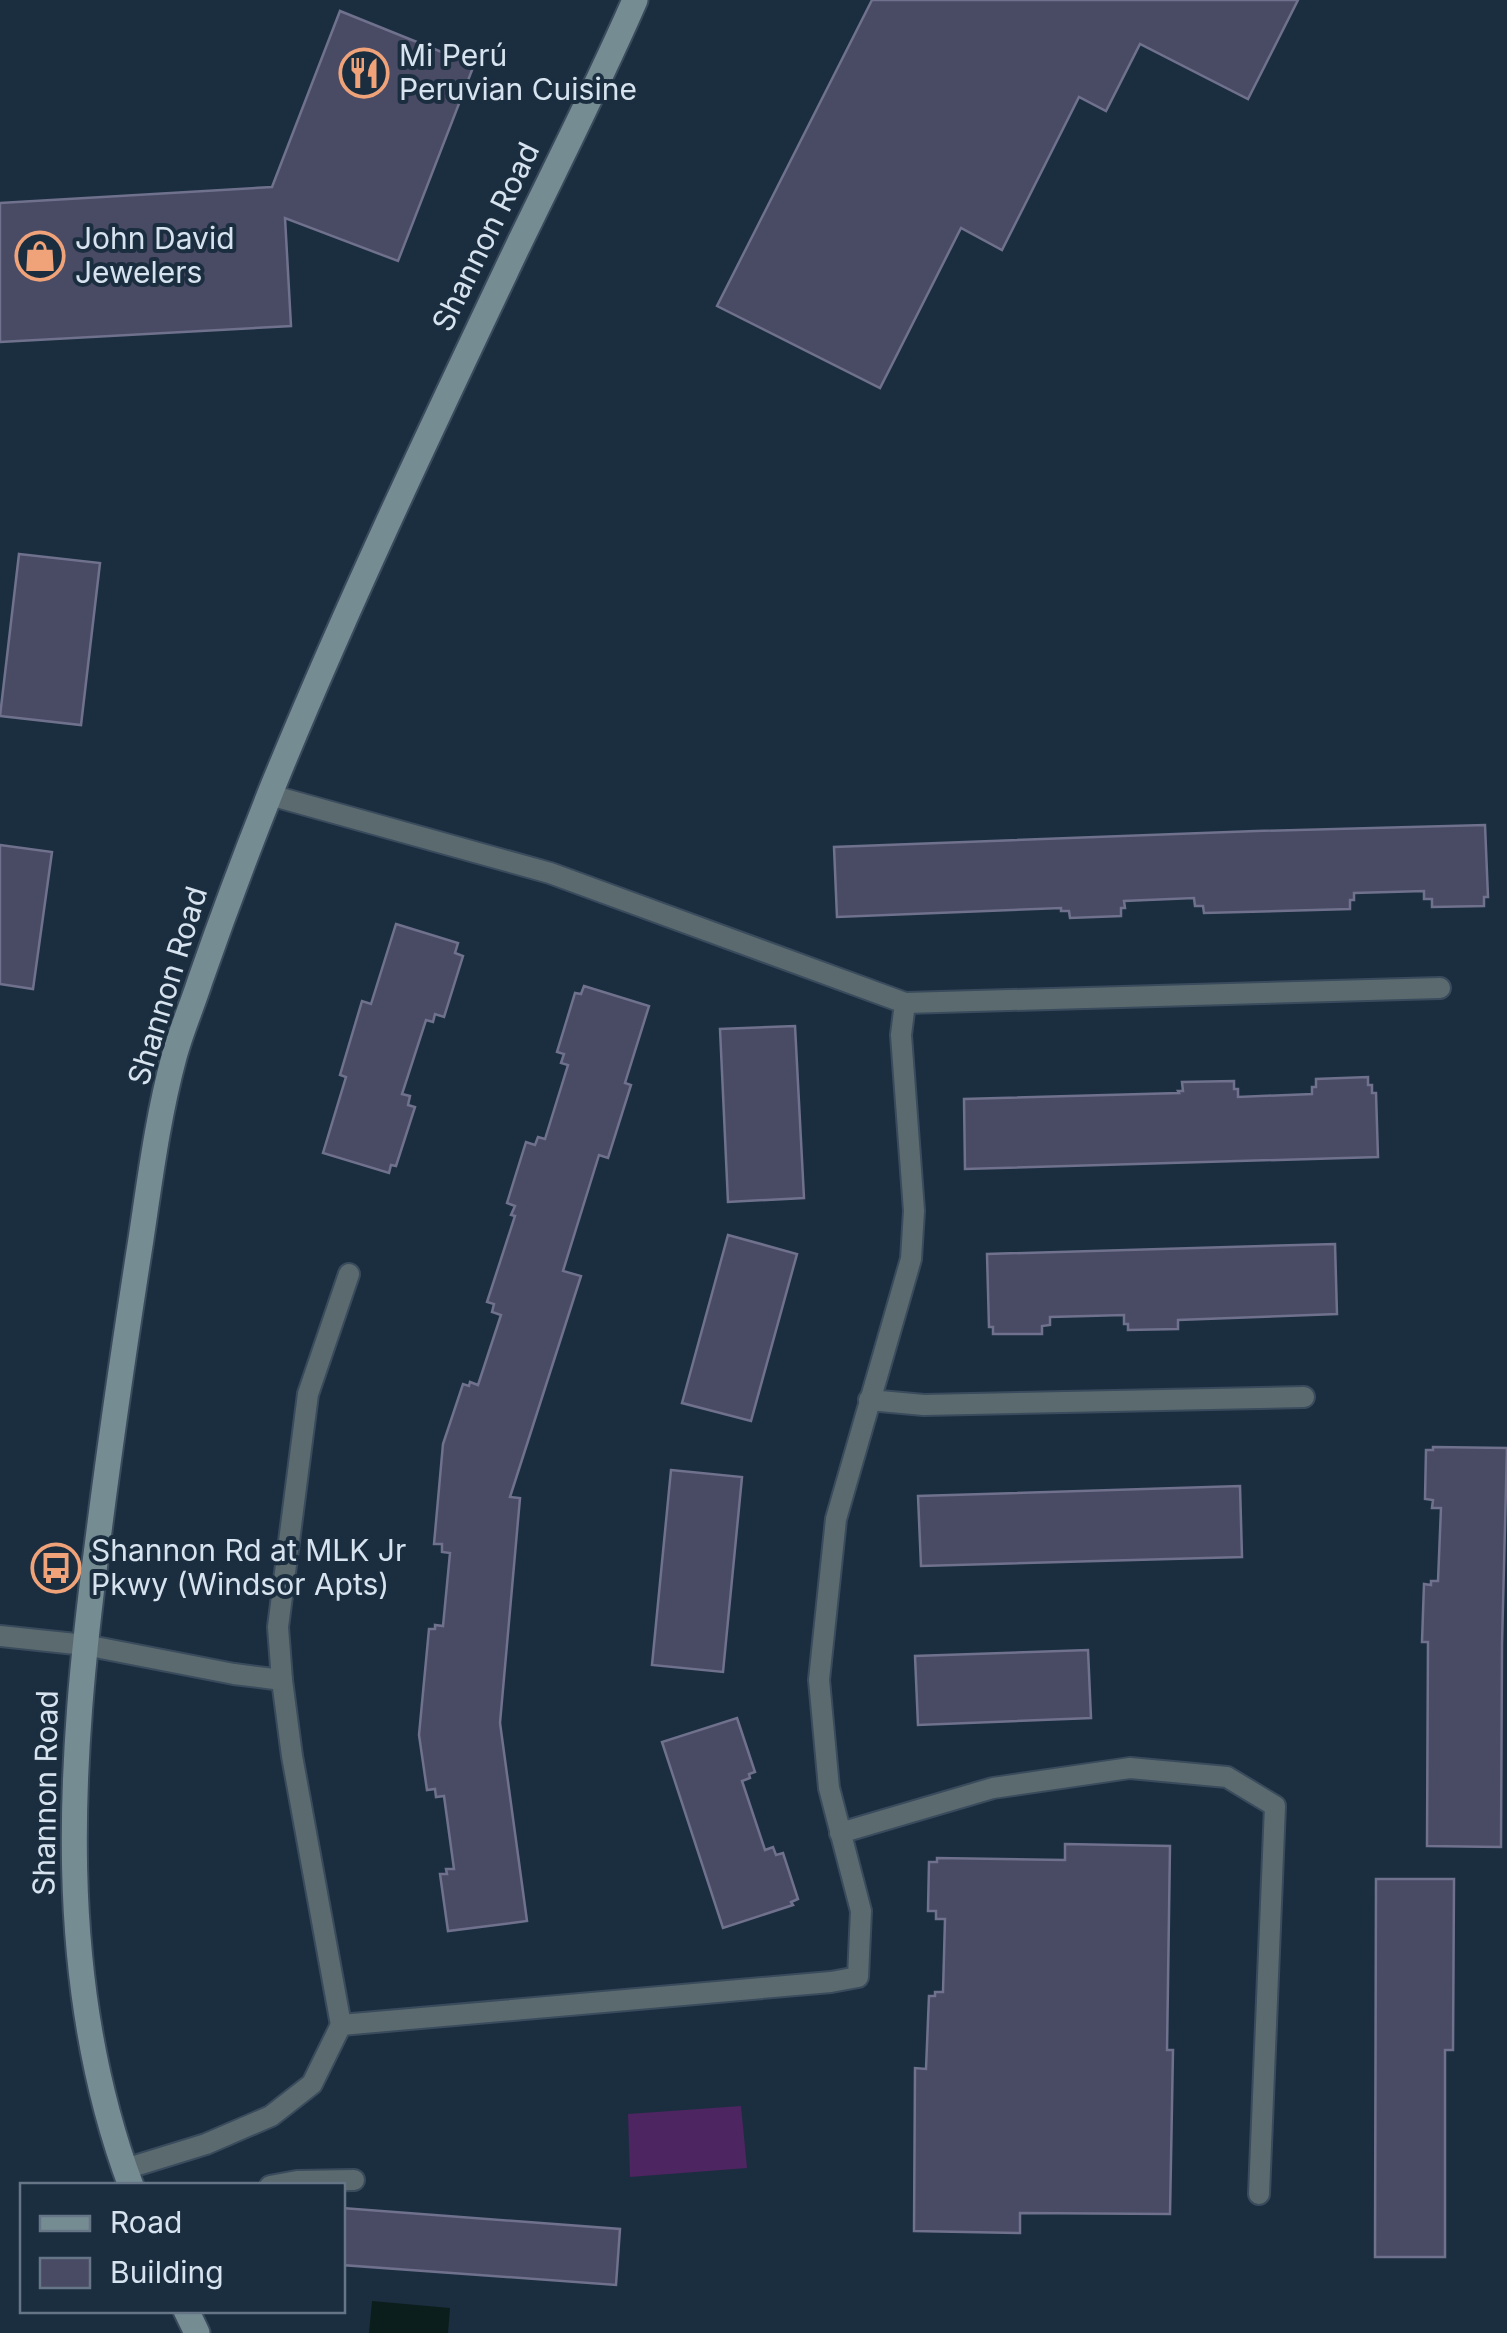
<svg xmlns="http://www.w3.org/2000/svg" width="1507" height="2333" font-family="Inter,sans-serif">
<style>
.green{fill:#4d2560}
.water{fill:#0c1e1c}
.building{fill:#494a64;stroke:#70728d;stroke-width:2.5}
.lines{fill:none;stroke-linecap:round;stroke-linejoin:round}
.lane-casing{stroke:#394b5c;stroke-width:24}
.secondary-casing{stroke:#394b5c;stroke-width:29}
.lane{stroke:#5b6a6e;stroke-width:20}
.secondary{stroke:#758c93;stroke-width:25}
.labels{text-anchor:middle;stroke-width:8;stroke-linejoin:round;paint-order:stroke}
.poi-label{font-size:30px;fill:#d7e3ef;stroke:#1b2e40;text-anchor:start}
.street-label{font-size:30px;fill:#d7e3ef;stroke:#1b2e40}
</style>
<rect width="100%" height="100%" fill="#1b2e40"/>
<polygon class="green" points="741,2106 747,2168 630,2177 628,2114"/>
<polygon class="water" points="372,2301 450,2308 448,2333 369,2333"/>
<g class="building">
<polygon points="872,0 1298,0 1248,99 1140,44 1106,111 1079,97 1002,250 961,228 880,388 717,306"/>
<polygon points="340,11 474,65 398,261 285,218 291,326 0,342 0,203 272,187"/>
<polygon points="19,554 100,563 81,725 0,716"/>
<polygon points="1485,825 1488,897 1484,897 1484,906 1432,907 1432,899 1424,899 1424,891 1354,893 1354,900 1350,900 1350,909 1204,913 1203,906 1195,906 1194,898 1124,901 1125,908 1121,908 1121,916 1070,918 1069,911 1061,911 1061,908 837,917 834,847 1256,831"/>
<polygon points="0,845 52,852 33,989 0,984"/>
<polygon points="396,924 458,943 455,953 463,956 444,1017 435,1014 433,1022 426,1020 402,1094 410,1096 408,1105 415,1107 396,1166 391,1165 389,1173 323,1153 346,1077 340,1075 362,1001 371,1004"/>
<polygon points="584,986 649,1006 625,1083 631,1085 608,1158 599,1155 563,1271 581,1276 510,1497 520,1498 500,1723 527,1921 448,1931 440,1874 447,1874 446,1869 454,1869 444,1796 436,1797 435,1789 427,1790 419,1735 429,1629 435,1629 435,1625 443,1626 450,1553 442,1552 442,1544 434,1544 443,1444 463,1384 469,1386 470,1382 478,1385 501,1315 492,1312 494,1304 487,1302 515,1216 511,1215 515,1206 507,1203 526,1142 535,1145 538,1137 545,1139 568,1065 561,1063 564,1054 557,1052 575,993 581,994"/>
<polygon points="795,1026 804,1198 728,1202 720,1029"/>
<polygon points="1368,1077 1368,1085 1372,1085 1372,1093 1376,1093 1378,1157 965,1169 964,1099 1179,1093 1178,1091 1183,1091 1182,1082 1234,1081 1234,1089 1238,1089 1238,1097 1312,1094 1312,1087 1316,1087 1316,1079"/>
<polygon points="728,1235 797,1254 751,1421 682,1403"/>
<polygon points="1335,1244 1337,1314 1178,1320 1178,1329 1128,1330 1128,1324 1124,1324 1124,1315 1050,1317 1050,1325 1042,1326 1042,1334 993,1334 993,1327 989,1327 987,1254"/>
<polygon points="1433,1447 1507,1448 1502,1644 1501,1847 1427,1846 1428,1642 1422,1642 1424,1584 1431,1585 1431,1581 1438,1581 1441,1508 1432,1508 1433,1500 1425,1499 1426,1450 1433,1450"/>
<polygon points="671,1470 742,1477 723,1672 652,1665"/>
<polygon points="1240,1486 1242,1557 921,1566 918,1496"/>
<polygon points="1088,1650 1091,1718 918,1725 915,1656"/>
<polygon points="737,1718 755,1772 749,1774 750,1778 742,1781 765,1850 773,1847 776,1855 783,1853 798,1899 791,1902 793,1905 723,1928 662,1742"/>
<polygon points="1065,1844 1170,1846 1167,2050 1173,2050 1170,2214 1020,2213 1020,2233 914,2231 915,2068 926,2069 929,1996 935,1996 935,1992 943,1992 945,1919 936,1919 936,1911 928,1911 929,1862 937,1862 937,1858 1065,1860"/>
<polygon points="1376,1879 1454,1879 1453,2050 1445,2050 1445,2257 1375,2257"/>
<polygon points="342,2208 620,2229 616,2285 342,2265"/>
</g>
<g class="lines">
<g class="lane-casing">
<g id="lane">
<polyline points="270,795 550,873 905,1003 901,1035 914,1211 911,1259 836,1519 819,1680 829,1788 861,1911 858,1977 831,1982 341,2025 292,1756 282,1680"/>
<polyline points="905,1003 1440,988"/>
<polyline points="869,1400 924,1405 1304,1397"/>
<polyline points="0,1636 85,1645 234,1674 282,1680 278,1627 308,1394 349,1274"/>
<polyline points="840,1833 993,1788 1130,1768 1227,1777 1275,1806 1259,2194"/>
<polyline points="125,2169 206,2144 271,2116 312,2084 341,2025"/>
<polyline points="270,2186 297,2181 354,2180"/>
</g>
</g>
<g class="secondary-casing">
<g id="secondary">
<path d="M131,2186C54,1981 69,1760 97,1547C110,1444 125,1341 141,1239C150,1179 158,1116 174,1057C181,1031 192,1006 200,981C223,915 247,851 273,786C347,605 432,427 516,250C556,167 598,85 635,0"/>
<polyline points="186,2310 197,2333"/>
</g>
</g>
<use href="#lane" class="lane"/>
<use href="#secondary" class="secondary"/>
</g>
<defs>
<g id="restaurant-ring" transform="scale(2.5)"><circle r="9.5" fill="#1b2e40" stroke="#f0a279" stroke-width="1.5"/><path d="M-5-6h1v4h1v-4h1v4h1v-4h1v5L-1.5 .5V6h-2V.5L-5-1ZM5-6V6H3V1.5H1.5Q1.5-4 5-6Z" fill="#f0a279"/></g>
<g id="shop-ring" transform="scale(2.5)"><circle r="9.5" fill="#1b2e40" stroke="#f0a279" stroke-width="1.5"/><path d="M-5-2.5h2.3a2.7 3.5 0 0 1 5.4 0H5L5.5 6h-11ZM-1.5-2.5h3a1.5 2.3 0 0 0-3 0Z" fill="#f0a279"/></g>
<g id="bus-ring" transform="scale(2.5)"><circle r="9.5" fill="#1b2e40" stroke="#f0a279" stroke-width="1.5"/><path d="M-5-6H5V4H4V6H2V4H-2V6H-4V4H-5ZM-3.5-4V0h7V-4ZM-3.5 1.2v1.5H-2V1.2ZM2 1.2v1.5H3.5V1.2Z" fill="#f0a279"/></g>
</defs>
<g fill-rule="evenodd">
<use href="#restaurant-ring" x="364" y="73"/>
<use href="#shop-ring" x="40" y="256"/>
<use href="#bus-ring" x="56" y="1568"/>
</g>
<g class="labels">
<g class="poi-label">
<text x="399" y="66">Mi Perú<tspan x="399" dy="34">Peruvian Cuisine</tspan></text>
<text x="75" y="249">John David<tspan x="75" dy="34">Jewelers</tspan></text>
<text x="91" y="1561">Shannon Rd at MLK Jr<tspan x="91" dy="34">Pkwy (Windsor Apts)</tspan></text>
</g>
<g class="street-label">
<text transform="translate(486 237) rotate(-64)" y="10">Shannon Road</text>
<text transform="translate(168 986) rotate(-73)" y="10">Shannon Road</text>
<text transform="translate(46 1793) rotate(-89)" y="10">Shannon Road</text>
</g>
</g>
<rect x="20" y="2183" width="325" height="130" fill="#1b2e40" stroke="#667686" stroke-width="2.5"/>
<rect x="40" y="2216" width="50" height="15" fill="#758c93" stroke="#667686" stroke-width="2.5"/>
<text x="110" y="2233" font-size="30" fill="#d7e3ef">Road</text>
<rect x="40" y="2258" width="50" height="30" fill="#494a64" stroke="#667686" stroke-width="2.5"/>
<text x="110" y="2283" font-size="30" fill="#d7e3ef">Building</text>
</svg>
